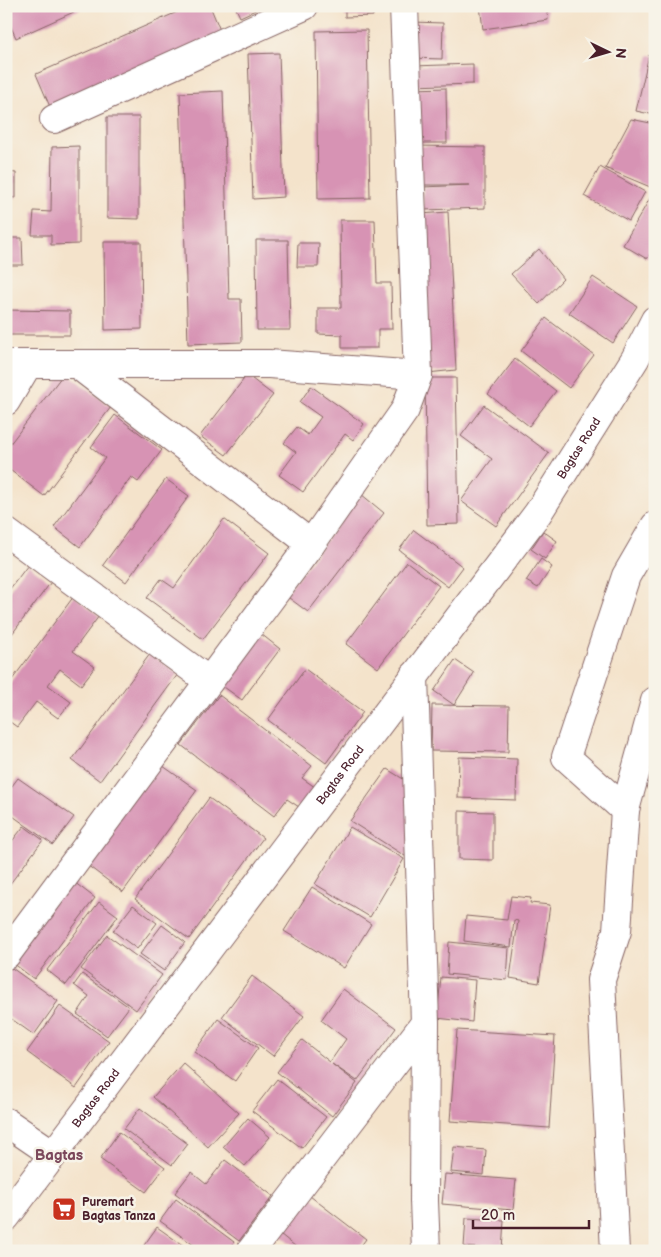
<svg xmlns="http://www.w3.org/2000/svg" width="661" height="1257" font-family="'Balsamiq Sans',sans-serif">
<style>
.building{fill:#d793b4}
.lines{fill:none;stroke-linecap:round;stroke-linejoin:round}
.street-casing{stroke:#866463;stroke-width:30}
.secondary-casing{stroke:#866463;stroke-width:30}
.street{stroke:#fff;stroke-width:28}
.secondary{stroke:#fff;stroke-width:28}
.labels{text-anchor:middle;stroke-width:5;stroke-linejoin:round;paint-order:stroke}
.street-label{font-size:12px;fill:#4a1f2b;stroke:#f7f3e8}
.poi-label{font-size:12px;font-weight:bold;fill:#4a1f2b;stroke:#f7f3e8;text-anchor:start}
.quarter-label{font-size:15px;font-weight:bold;fill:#7b485b;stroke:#f7f3e8}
</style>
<rect width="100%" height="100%" fill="#f7f3e8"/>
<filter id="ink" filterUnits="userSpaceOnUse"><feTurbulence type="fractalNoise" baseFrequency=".02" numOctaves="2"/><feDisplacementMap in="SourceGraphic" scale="10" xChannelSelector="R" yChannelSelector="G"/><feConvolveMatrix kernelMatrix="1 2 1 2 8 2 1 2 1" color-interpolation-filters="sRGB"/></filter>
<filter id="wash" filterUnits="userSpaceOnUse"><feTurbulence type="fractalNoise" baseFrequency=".0096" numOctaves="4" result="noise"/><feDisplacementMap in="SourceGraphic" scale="20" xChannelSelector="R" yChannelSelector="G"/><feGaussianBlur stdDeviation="1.12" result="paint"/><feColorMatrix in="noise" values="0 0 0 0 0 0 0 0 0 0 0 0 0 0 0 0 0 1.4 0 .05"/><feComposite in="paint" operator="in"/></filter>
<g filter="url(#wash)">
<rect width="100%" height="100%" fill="#f4e3cb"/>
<g id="blocks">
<g class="building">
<polygon points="6,6 87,6 16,38 6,16"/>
<polygon points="191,6 210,6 222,35 51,109 36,74"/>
<polygon points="235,6 264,6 240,17"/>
<polygon points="345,6 372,6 373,16 345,17"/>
<polygon points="480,6 546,6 548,20 483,29"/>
<polygon points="412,22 443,23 442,59 411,58"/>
<polygon points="367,30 370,198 318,199 316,31"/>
<polygon points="279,53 284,197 253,199 248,54"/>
<polygon points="649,55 655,56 655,115 636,111"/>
<polygon points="473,64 473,84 413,86 413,66"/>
<polygon points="446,88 447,143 414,143 412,89"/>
<polygon points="223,91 229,299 241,299 242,342 188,344 180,93"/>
<polygon points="107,117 139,117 139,219 107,218"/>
<polygon points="631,119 655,124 655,189 605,168"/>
<polygon points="6,129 9,129 8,150 6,150"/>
<polygon points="79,146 79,244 51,245 51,235 32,235 34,211 51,212 52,147"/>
<polygon points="417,146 485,147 485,208 423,210 423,187 470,185 417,185"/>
<polygon points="600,167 645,192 629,221 584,196"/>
<polygon points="6,172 16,173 16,198 6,197"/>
<polygon points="653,193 655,195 655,247 647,259 623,245"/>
<polygon points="448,212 456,370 427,373 420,214"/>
<polygon points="340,220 375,220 377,283 391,283 392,329 378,329 378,348 342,348 342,335 318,334 318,308 341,308"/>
<polygon points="6,238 22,238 23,265 6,265"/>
<polygon points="256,240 288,240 290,330 257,330"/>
<polygon points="104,242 141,242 142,329 105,330"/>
<polygon points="298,243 319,243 318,267 297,267"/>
<polygon points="539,249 563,279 539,304 511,274"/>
<polygon points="593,277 637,306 613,343 569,313"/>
<polygon points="6,310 70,311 70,335 6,335"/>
<polygon points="546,318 594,355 569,388 521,351"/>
<polygon points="515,359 556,391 529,426 488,394"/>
<polygon points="65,372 111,407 44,496 6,467 6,449"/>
<polygon points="247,375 273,395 226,455 200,436"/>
<polygon points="425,378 456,378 459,524 427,525"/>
<polygon points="311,386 364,424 353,440 345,434 303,492 279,475 296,452 284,443 297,427 308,435 321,417 300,402"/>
<polygon points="484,405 549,453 496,526 461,501 492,459 461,436"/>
<polygon points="115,415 162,450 138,482 131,477 80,547 54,527 105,458 91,447"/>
<polygon points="166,479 189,496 126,582 103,565"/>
<polygon points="361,494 384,513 308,612 285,595"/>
<polygon points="224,519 269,553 203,639 147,598 161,579 174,588"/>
<polygon points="414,530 463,567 448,587 399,550"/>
<polygon points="543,531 557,541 545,559 531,549"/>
<polygon points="541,559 552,567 538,588 526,581"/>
<polygon points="407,562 439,586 378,668 346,644"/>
<polygon points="28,565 51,582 6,642 6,594"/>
<polygon points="74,596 99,616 73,651 95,667 81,685 60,669 48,685 71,702 58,718 36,702 17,727 6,719 6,688"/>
<polygon points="256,630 280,649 242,700 217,682"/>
<polygon points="150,654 178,674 100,781 72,760"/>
<polygon points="455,660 474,673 454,705 434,691"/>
<polygon points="305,669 363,712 326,763 268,720"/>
<polygon points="219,695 312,766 302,778 322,792 308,813 287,799 274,816 181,745"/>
<polygon points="432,705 509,706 508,752 431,751"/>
<polygon points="459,757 517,759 516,800 458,798"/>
<polygon points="156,761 197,790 123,892 83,862"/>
<polygon points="387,769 413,785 408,858 350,821"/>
<polygon points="18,778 74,817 53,845 6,811 6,794"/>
<polygon points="209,798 263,838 189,939 135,899"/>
<polygon points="459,811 493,812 493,860 459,859"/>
<polygon points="24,826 43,840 6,889 6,849"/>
<polygon points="350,827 404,859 370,917 315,884"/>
<polygon points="70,879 95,898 34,979 9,960"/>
<polygon points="312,887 371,924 344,968 284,931"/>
<polygon points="653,890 655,890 655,910 652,910"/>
<polygon points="511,896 531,898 530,903 550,905 539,983 510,978 518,921 514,920 511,947 464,941 466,916 507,920"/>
<polygon points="99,902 118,916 66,985 47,970"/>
<polygon points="133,905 157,923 137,949 113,931"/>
<polygon points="162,925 185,942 164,971 140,954"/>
<polygon points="107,935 162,975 136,1010 81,969"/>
<polygon points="449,942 509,948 507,980 447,974"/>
<polygon points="9,966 58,1001 34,1035 6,1015 6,969"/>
<polygon points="82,974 129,1007 107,1036 77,1014 89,996 74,985"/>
<polygon points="252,976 304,1016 273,1056 222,1017"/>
<polygon points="441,977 475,980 472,1022 437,1018"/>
<polygon points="343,989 396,1028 357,1081 332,1064 357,1083 332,1116 277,1072 302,1040 330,1062 346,1039 321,1020"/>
<polygon points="60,1006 109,1041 76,1088 27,1052"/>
<polygon points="218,1019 258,1048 235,1081 194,1052"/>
<polygon points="457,1030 555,1036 549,1128 450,1121"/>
<polygon points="183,1063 239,1113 208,1147 153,1097"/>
<polygon points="277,1079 326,1117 302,1148 252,1111"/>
<polygon points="140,1108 188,1144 172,1165 124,1129"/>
<polygon points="248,1118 270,1137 245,1166 223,1147"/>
<polygon points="119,1132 165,1167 146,1192 100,1159"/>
<polygon points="454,1147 486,1150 484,1175 451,1172"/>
<polygon points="225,1160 273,1196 239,1241 175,1193 191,1172 206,1184"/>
<polygon points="445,1174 516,1180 513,1210 442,1204"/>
<polygon points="310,1196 366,1239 357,1251 301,1251 280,1234"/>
<polygon points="176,1199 234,1242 228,1251 202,1251 160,1221"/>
<polygon points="466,1218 504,1220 502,1250 464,1247"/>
<polygon points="157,1227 191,1251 146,1251 142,1248"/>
</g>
</g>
</g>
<g filter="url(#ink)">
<use href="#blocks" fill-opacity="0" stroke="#866463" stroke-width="1"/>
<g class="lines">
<g class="street-casing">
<g id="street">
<polyline points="54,119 304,6"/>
<polyline points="6,364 269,364 418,375"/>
<polyline points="78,365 311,544"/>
<polyline points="6,401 28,364"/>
<polyline points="6,532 209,681"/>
<polyline points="414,676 425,1023 424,1201 426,1251"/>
<polyline points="6,955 311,544 405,410 418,375 404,6"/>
<polyline points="6,1122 53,1154"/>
<polyline points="251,1251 425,1023"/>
</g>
</g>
<g class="secondary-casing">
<g id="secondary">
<polyline points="625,810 566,757 626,576 655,526"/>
<path id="s1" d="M6,1217L538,513L635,359L655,320"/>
<polyline points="615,1251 601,980 617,931 625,810 655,701"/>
</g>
</g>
<use href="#street" class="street"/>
<use href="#secondary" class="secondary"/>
</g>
</g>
<defs>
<g id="supermarket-square" transform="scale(1.25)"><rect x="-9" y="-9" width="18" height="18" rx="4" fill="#c8321e" stroke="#f7f3e8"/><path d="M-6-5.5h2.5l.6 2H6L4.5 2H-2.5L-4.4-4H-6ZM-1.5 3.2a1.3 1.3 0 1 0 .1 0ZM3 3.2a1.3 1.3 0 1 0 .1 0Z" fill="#fff"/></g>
</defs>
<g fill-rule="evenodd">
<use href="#supermarket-square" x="64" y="1209"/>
</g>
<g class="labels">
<g class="street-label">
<text dy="4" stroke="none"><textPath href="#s1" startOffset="959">Bagtas Road</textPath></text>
<text dy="4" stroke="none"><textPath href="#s1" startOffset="554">Bagtas Road</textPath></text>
<text dy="4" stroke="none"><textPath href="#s1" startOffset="149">Bagtas Road</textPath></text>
</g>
<g class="poi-label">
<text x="82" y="1206">Puremart<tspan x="82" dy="14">Bagtas Tanza</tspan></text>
</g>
<g class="quarter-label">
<text x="59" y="1160">Bagtas</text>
</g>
</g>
<rect width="661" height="1257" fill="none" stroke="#f7f3e8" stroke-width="25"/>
<g transform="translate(608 52) rotate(95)" stroke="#f7f3e8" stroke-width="4" paint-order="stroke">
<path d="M0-4L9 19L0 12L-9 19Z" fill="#4a1f2b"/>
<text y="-8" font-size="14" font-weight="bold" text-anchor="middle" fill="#4a1f2b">N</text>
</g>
<path d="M473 1220v8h116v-8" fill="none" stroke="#4a1f2b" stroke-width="2.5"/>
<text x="481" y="1220" font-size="15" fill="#4a1f2b" stroke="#f7f3e8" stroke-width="4" paint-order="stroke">20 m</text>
</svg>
